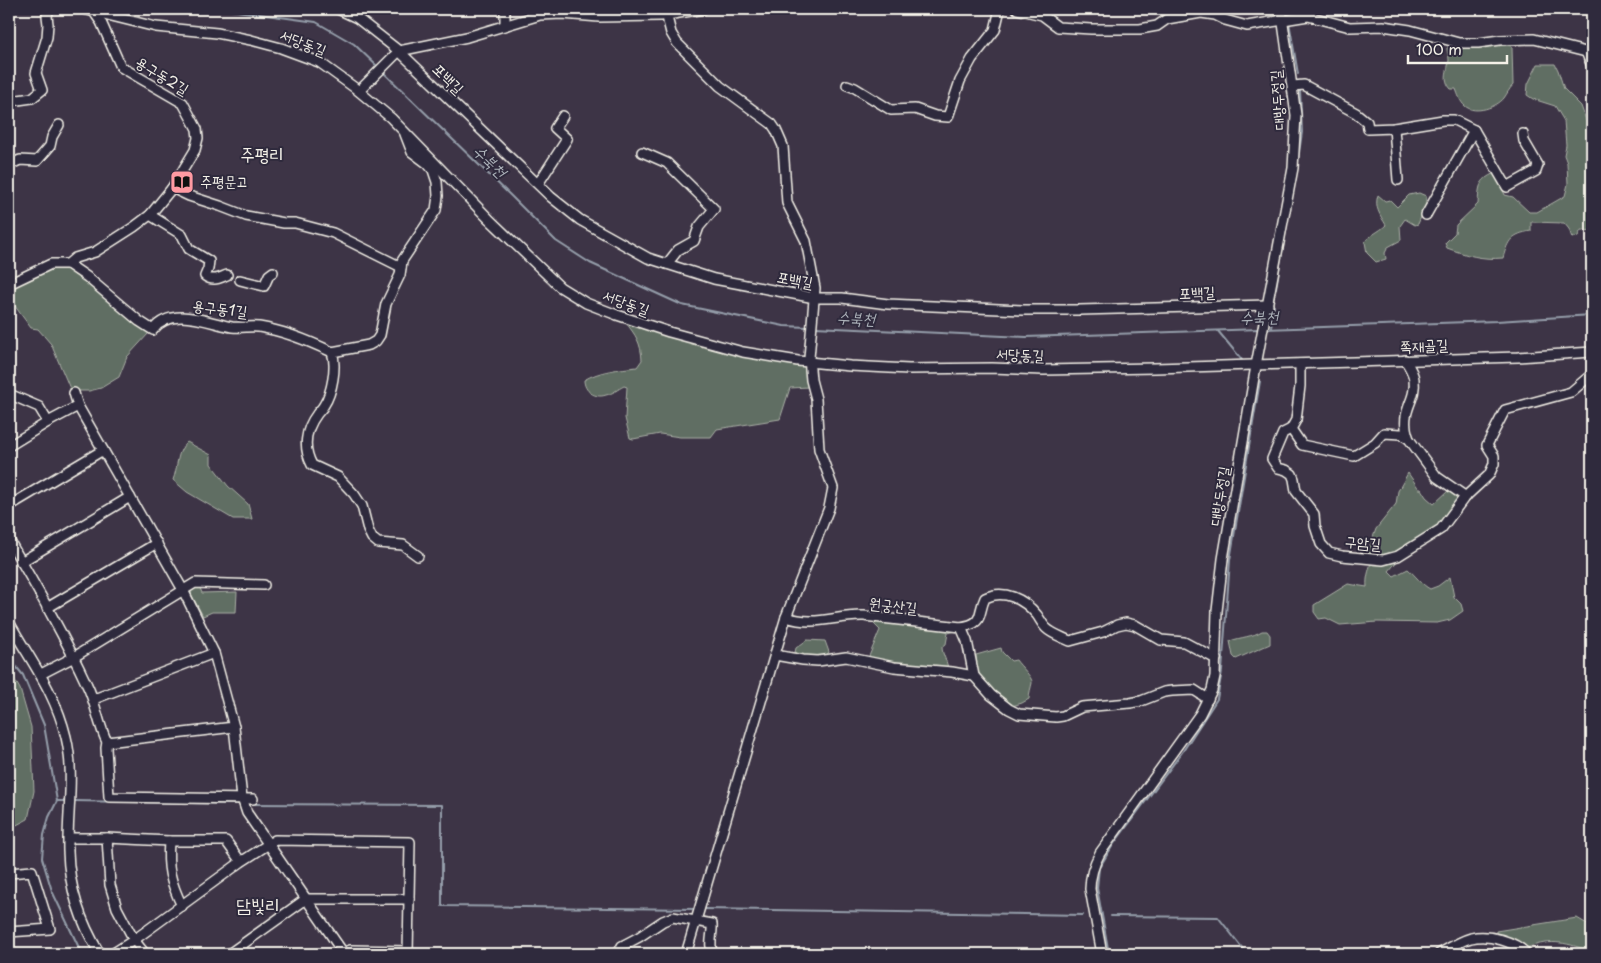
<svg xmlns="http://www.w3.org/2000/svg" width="1601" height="963" font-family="'Playpen Sans','Poor Story',sans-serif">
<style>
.green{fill:#616e63;stroke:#aab0a6}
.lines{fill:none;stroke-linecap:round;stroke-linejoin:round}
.stream{stroke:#959eaa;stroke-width:2}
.minor-casing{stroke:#f4f1e8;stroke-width:12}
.minor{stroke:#2f2a3d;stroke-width:9}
.labels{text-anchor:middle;stroke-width:4;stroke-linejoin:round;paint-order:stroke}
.street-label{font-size:15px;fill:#f4f1e8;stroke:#2f2a3d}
.poi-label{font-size:15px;fill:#f4f1e8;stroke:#2f2a3d;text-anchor:start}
.water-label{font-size:16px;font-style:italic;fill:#adb3ba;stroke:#2f2a3d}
.quarter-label{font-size:18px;fill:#f4f1e8;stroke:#2f2a3d}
</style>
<rect width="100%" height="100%" fill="#3d3446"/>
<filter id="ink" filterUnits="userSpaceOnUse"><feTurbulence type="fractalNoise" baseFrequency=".02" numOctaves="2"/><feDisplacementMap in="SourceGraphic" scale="10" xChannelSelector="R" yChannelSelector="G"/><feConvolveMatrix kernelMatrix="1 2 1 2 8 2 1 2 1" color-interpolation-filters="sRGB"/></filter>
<g filter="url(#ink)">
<g class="green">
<path d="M1510,44L1512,48L1513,85C1509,89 1507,94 1504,98C1497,107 1475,115 1465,106C1460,102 1458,94 1456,89H1451C1442,79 1448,71 1449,60C1449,55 1447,53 1447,48L1463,47L1472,48Z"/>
<path d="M1538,64H1555L1558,70L1564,89L1581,106L1586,120L1592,129V231L1581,230L1578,236L1572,238L1569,229L1564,223L1531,222V231C1512,234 1508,240 1503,258C1482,260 1466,255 1447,248L1445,243L1455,233L1456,225L1478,204C1479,188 1478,180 1495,173L1505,195L1513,197L1529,212H1537L1565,196L1568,184L1567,163L1564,155L1566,145L1564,121L1555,106L1533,99L1527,95L1528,84Z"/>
<path d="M1419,193L1426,196V205L1418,224L1415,225L1405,219L1400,226L1401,240L1388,247L1385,253L1386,259L1376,262L1367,253L1365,242C1371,234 1379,232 1386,225C1380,215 1374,207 1378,195L1385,201L1390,200L1397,207L1409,195Z"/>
<path d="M56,264C89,276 116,305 143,327L149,333L127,357L119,377L101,388L89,391H71L51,344L38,329L31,328L9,298V288Z"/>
<path d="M625,322L747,356L804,366L808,371L809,387L790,388L780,419L717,429L711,437H680L660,434L633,439L630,438L625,418L627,387L624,386C618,389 612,394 606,395C595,399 584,391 584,380C599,371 619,369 637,367L642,360C641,343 636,335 625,322Z"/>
<path d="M187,442L211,455V464L228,486L248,504L252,519H233L187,492L173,480C178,468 176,451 187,442Z"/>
<path d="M1408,473L1419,489H1421L1426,497L1434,504L1449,490L1459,496L1441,526L1398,560L1389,571L1394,576L1408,569C1415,575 1422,585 1430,589L1438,586L1450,577L1454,597L1461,604L1463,611L1450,620L1437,623L1377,622L1340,625L1326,618L1319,619L1314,612V605L1348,584L1367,587C1366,577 1369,571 1371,562L1366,557L1376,529L1396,504L1398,491Z"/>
<polygon points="200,588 202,593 237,592 236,612 212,612 203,616 191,594 192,589"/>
<path d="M872,622L957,629L956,631L948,633L946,644L942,647C942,655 948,662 948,670L867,661L880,630Z"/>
<path d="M1262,631H1267L1270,635V644L1236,659L1233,656L1230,641C1241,637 1252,637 1262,631Z"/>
<polygon points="807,640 825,641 829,652 825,657 794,657 796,648"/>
<path d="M1001,648L1002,652L1011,661L1016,660C1020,666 1033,677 1032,683C1031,688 1029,693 1029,699L1022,703L1012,706L1002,701L977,677L976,655Z"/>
<polygon points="9,670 20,689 31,727 34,791 28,819 9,829"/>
<path d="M1577,918L1592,927V952C1568,943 1552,938 1527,948L1496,936V931Z"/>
</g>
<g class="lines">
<g class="stream">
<polyline points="223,9 316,22 354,44 379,68"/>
<polyline points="1289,22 1298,74"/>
<polyline points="382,71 511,196 556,241 590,263 682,305 784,326 808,327"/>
<polyline points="1298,160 1302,132 1300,91"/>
<polyline points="1276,288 1289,212"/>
<polyline points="815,327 1026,337 1260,329"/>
<polyline points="1271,328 1274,306"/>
<polyline points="1265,329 1497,321 1592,315"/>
<polyline points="1218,331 1242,360"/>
<polyline points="9,658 23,675 44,725 57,801 49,817 44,835 42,858 52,891 82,954"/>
<polyline points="57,801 66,801"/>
<polyline points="74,801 241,804"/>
<polyline points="249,804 442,805 442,906 696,909"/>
<polyline points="703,909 1083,915"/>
<polyline points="1111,916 1218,917 1247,954"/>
<polyline points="1109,954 1097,888 1099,868 1113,845 1183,751 1217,699 1222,671 1230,560 1260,381"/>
</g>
<g class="minor-casing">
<g id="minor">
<polyline points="83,9 156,27 217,33 251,40 281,48 319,62 355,88 391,118 489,219 560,287 586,303 617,315 669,332 743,352 798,361 850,366 909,369 992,368 1043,370 1155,368 1518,357 1592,352"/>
<polyline points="338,9 357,18 399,51 551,197 580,220 648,258 714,279 815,298 842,298 888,304 1022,310 1080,310 1268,305"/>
<polyline points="665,9 671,33 677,43 720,86 772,124 776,130 783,146 787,203 806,241 815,288 809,358 811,380 816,399 819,449 833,488 829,508 786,617 686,954"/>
<polyline points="1017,9 1042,15 1058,27 1091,29 1140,29 1157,26 1167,19 1201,13 1215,15 1225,20 1247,26 1308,16 1350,27 1383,26 1410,30 1459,43 1478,43 1500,40 1534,39 1586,52 1592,50"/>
<polyline points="505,26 505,9"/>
<polyline points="1586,52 1592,66"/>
<polyline points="847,85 855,88 891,110 915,109 935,116 948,117 960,81 972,59 995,30 1000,9"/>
<polyline points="1293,86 1304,85 1356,113 1367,122 1368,129 1394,128 1443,120 1454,120 1474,130 1507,187 1536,171 1538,165 1524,141 1523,134"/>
<polyline points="359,91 399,51 467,37 540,15 562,14 599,17 661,16 703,9"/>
<polyline points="18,100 32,98 42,90 36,73 47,37 48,24 47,16 49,9"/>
<polyline points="1394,128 1398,180"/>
<path d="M405,134L412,152L428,164L433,170L437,182L438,196L436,210L402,261L400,275L386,304L380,335L376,341L369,345L332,352C337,366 332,393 324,405C322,409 319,411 317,414C305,430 303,448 312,465L338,477L354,494L362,506L368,530L372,538L378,543L403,545L418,556"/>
<polyline points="642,152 667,163 714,209 699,227 694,241 678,250 667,264"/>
<polyline points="9,165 20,160 37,161 50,146 52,137 59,125"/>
<polyline points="538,184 567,139 555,128 563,116"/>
<polyline points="172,188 189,196 220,206 246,216 284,223 295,223 333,233 401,267"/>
<path d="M150,215L182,235L189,249L209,261L208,269L205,276C213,282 219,278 227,275"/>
<polyline points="1426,215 1474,130"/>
<path d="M68,264L87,277L139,321L153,330C171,305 209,323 232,327C241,328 251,326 259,327C285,331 309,341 332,352"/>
<polyline points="240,280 264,286 269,275 273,272"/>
<polyline points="9,284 51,264 68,264 75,258 95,252 134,227 150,215 172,188 195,150 198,138 197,129 183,103 121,67 101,22 94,12"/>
<path d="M1405,360C1409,366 1413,372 1414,379C1417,403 1398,410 1409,439"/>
<polyline points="1300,364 1300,386 1296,420 1291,429 1283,433 1272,459 1278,468 1286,470 1292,474 1294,479 1296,491 1314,514 1315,526 1321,544 1329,553 1342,556 1383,560 1398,556 1441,529 1464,498 1489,475 1494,464 1494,456 1487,445 1505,410 1571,392 1592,374"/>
<polyline points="74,393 78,406 183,590 214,653 234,727 242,798 247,813 344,954"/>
<polyline points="9,394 39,407 48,422 78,406"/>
<polyline points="1291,429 1302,445 1354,456 1375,443 1384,433 1401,434 1409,439 1437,477 1466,497"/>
<polyline points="9,446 48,422"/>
<polyline points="9,506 103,450"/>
<path d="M9,540C36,587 64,635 87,685C96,703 98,724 107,742L106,748L109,797L253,799"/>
<polyline points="21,562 130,497"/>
<polyline points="47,608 157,543"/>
<path d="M786,617C816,627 835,615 864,616L961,627C985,623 977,615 985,598C1004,589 1024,599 1037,615C1040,619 1042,624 1046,628C1052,634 1062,637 1070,641L1103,632L1117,625L1126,623L1135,625L1161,640L1184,642L1216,659"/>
<path d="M9,622C31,662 55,691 66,737C75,774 67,813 68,851C69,888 81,923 100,954"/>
<polyline points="961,627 967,641 974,676 991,695 1009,709 1019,714 1056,717 1063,716 1082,707 1130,703 1141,701 1164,692 1172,691 1194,690 1208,699"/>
<polyline points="775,655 803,660 818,661 846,657 894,667 952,672 974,676"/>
<polyline points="41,674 74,657 195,583 264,585"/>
<polyline points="94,699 214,653"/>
<polyline points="107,742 234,727"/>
<polyline points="69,838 107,838"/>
<path d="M169,841C167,868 170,881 182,906"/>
<polyline points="241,862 226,841 169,841 107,838 110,885 117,908 134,940 241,862 275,840 410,842 408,954"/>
<polyline points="9,873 32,871 50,929 9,932"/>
<polyline points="112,954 134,940 145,954"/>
<polyline points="229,954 306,899 409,899"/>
<polyline points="341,954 350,950 408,951"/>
<path d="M618,954L622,946L639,937L663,921L673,917L712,924C713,934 708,945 713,954"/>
<path d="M1102,954L1090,889C1090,875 1094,864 1100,853L1200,714L1212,690L1215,676L1217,611L1223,559L1257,360L1293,168L1296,115L1281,9"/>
<path d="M1439,954C1449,948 1460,941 1471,938C1489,934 1514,941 1527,954"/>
</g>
</g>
<use href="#minor" class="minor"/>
</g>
</g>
<defs>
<g id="library-square" transform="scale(1.25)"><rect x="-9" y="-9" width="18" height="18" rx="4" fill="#ff9aa2" stroke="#2f2a3d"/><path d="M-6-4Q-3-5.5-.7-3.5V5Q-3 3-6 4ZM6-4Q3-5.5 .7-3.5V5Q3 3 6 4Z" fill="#111"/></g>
</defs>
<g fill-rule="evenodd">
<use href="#library-square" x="182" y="182"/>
</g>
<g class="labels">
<g class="street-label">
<text transform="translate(303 43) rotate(21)" y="5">서당동길</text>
<text transform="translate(162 76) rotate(31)" y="5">용구동2길</text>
<text transform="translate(448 79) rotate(44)" y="5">포백길</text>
<text transform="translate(1278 100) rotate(-94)" y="5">대방두정길</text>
<text transform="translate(795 280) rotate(10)" y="5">포백길</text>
<text transform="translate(1197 293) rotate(-2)" y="5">포백길</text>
<text transform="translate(626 303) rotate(20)" y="5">서당동길</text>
<text transform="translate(220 309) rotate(7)" y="5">용구동1길</text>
<text transform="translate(1424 346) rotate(-2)" y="5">쪽재골길</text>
<text transform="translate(1020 355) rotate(2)" y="5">서당동길</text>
<text transform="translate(1220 496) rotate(-81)" y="5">대방두정길</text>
<text transform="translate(1363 543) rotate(5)" y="5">구암길</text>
<text transform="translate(893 606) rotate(6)" y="5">원궁산길</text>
</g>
<g class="poi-label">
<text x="200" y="187">주평문고</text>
</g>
<g class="water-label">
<text transform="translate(490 161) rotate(44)" y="6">수북천</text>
<text transform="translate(1259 317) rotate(-2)" y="6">수북천</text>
<text transform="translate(856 318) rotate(3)" y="6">수북천</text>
</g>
<g class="quarter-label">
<text x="262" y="161">주평리</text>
<text x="258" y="912">담빛리</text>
</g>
</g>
<rect width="1601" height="963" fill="none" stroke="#2f2a3d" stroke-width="30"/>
<rect x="15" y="15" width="1571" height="933" fill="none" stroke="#f4f1e8" stroke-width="2" filter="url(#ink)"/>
<path d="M1408 55v8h99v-8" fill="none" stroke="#f4f1e8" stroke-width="2.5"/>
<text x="1416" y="55" font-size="15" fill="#f4f1e8" stroke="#2f2a3d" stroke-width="4" paint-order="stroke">100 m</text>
</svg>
